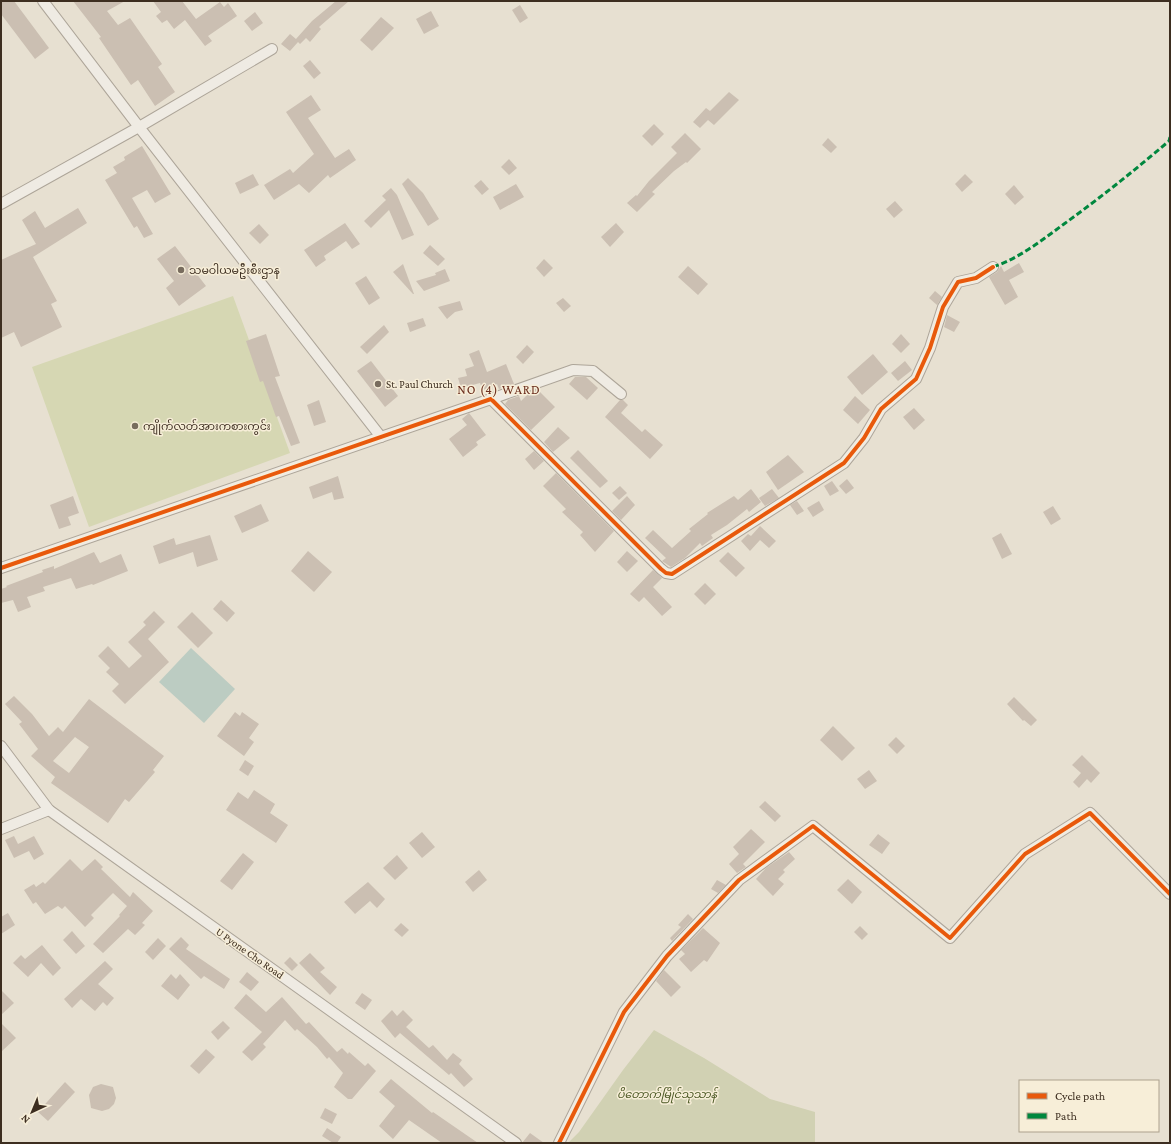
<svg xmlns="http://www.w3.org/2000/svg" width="1171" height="1144" font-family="'Crimson Pro','Noto Sans Myanmar',serif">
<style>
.green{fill:#d6d7b3}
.cemetery{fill:#d1d1b3}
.water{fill:#bcccc2}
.building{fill:#cbbfb2;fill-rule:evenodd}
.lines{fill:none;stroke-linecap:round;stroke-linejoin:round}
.minor-casing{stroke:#ada599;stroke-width:12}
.minor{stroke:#efebe3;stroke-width:10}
.quiet{stroke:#00873e;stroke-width:3;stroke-dasharray:6 3;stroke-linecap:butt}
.cycleway-casing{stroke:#f7eed8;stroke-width:6}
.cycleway{stroke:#e8590c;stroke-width:4}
.poi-dot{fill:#786c5e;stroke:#f7eed8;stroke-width:1.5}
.labels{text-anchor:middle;stroke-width:3;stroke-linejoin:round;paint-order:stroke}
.poi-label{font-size:11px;fill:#3d2e20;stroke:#f7eed8;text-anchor:start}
.street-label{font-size:11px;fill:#3d2e20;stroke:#f7eed8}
.park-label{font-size:11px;font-style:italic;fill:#4d5a26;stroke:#f7eed8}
.quarter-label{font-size:13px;letter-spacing:1px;fill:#6b2e1e;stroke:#f7eed8}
</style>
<rect width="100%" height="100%" fill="#e7e0d1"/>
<polygon class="green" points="233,296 290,453 89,527 32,367"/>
<polygon class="cemetery" points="654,1030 704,1058 770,1099 815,1112 815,1143 568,1143 579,1132 623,1070"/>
<polygon class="water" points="191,648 235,689 204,723 159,682"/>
<g class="building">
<polygon points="1,1 14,1 49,48 35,59 1,14"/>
<polygon points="73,1 125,1 107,11 118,25 130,18 162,64 158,67 175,92 155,106 138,80 131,85 99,38 101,37"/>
<polygon points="153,1 182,1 196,19 220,2 224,7 228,3 237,16 208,36 212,41 205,46 185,20 174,29 167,20 162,23 156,16 161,12"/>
<polygon points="336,1 349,1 319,27 321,29 310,42 306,38 300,44 298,42 290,51 281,44 290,34 296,39 312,21"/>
<polygon points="520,5 528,18 520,23 512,10"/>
<polygon points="431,11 439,26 424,34 416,19"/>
<polygon points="255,12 263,23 252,31 244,21"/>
<polygon points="381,17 394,28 372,51 360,40"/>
<polygon points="310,60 321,73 314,79 303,66"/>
<polygon points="729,92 739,100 714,125 708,120 700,128 693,122 706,108 710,111"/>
<polygon points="311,95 321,110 308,118 335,158 349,149 356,160 330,178 328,175 309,193 299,184 274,200 264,185 290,169 293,173 314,154 286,112"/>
<polygon points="654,124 664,134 652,146 642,136"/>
<polygon points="685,133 701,149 687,163 686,162 674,171 652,192 655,194 637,212 627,203 636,195 637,196 649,181 677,153 671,147"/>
<polygon points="828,138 837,147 831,153 822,145"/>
<polygon points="142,146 171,194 155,203 147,190 132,198 153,234 144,238 137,226 134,228 105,180 117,173 113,167 125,160 124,157"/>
<polygon points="509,159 517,168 509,175 501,167"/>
<polygon points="253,174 259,185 240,194 235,183"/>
<polygon points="965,174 973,182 962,192 955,184"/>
<polygon points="408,178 423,193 439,219 428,226 402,184"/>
<polygon points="481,180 489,189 482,195 474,186"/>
<polygon points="516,184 524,197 500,210 493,197"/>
<polygon points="1014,185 1024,197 1015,205 1005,194"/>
<polygon points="391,188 397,195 414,235 402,240 389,210 371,228 364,221 386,200 382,196"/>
<polygon points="895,201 903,210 894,218 886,209"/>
<polygon points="78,208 87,223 33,257 57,301 51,304 62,327 21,347 14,332 1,338 1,260 36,244 22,220 35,211 45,228"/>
<polygon points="345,223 360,244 352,249 346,241 324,256 326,260 316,267 304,250"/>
<polygon points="616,223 624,232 610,247 601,237"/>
<polygon points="259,224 269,235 260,244 249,233"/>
<polygon points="430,245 445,259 438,266 423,253"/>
<polygon points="175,246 206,286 179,306 166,288 174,281 157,259"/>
<polygon points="544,259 553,268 544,277 536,268"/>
<polygon points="1019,263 1024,272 1009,280 1018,297 1005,305 989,277 997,272 1001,266 1004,272"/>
<polygon points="403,264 414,294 413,294 393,272"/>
<polygon points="688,266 708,284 698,295 678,277"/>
<polygon points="445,269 450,281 424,291 416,281 436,275 435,273"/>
<polygon points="366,276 380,298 369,305 355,283"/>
<polygon points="935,291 942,297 937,305 929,298"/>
<polygon points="563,298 571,306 564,312 556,303"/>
<polygon points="460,301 463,310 455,312 447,319 438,307"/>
<polygon points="947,315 960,322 954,332 944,327"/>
<polygon points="423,318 426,326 410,332 407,323"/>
<polygon points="384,325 389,332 367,354 360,347"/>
<polygon points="266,334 280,376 275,377 300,443 291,446 279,416 276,417 263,381 260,382 246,341"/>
<polygon points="901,334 910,344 901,353 892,344"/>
<polygon points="527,345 534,352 523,364 516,357"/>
<polygon points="479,350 487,372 506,364 514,384 499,389 497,384 483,390 480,383 461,388 458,378 467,376 465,369 474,366 469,354"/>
<polygon points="873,354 888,372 862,395 847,377"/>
<polygon points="371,361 398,396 385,407 357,371"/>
<polygon points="905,361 912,370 898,381 891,373"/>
<polygon points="575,377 586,377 598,388 587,400 569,384"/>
<polygon points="537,389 555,407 531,430 505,404 508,400 519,396 521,401 530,392"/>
<polygon points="855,396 870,410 858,424 843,410"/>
<polygon points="319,400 326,422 314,426 307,405"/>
<polygon points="620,400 623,400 628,405 621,413 642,432 645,429 663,445 650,459 605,417"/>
<polygon points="914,408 925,420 914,430 903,417"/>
<polygon points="469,413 486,435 476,442 478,445 463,457 449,439 467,425 462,419"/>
<polygon points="558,427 570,438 553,452 544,442"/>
<polygon points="578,450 608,481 600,488 570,458"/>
<polygon points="534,451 544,461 534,470 525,459"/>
<polygon points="788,455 804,472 778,490 766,472"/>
<polygon points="556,473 614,531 595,552 580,535 583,532 562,512 566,509 543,486"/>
<polygon points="338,476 344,498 334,500 332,492 313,499 309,487"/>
<polygon points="847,479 854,488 846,494 839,486"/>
<polygon points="832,481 839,491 830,496 824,486"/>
<polygon points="620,486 627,493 619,500 612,493"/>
<polygon points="751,489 761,502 749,512 747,509 727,525 711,535 713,538 702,546 700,543 685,558 671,567 662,561 666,558 645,538 653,530 672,548 691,531 689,529 708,514 707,513 734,496 738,500"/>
<polygon points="772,489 779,498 765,506 759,498"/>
<polygon points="73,496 79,513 68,517 71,525 59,529 50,505"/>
<polygon points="627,496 635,505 621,520 612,511"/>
<polygon points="797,501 804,511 797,515 790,505"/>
<polygon points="819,501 824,510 813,517 807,508"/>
<polygon points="261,504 269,521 242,533 234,516"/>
<polygon points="1053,506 1061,519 1051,525 1043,512"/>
<polygon points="760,526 776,541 769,548 760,540 750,551 741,541 748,534 751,536"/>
<polygon points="1001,533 1012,554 1002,559 992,538"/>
<polygon points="210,535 218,560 197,567 193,552 159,564 153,546 174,538 176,545"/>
<polygon points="308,551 332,572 314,592 291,571"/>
<polygon points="627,551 638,561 627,572 617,562"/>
<polygon points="94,552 100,563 121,554 128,571 93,585 92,584 76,589 71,578 43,587 45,591 27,597 31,607 18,612 13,600 1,603 1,589 7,587 6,586 43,572 42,570 54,566 54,569"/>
<polygon points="728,552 745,568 736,577 719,561"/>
<polygon points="653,570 662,578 653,587 672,607 662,616 644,597 639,602 630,594"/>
<polygon points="705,583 716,594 705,605 694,594"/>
<polygon points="221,600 235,613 227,622 213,609"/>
<polygon points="154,611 165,622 148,639 169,662 125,704 112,691 119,684 106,672 110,668 98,656 108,646 129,668 142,656 128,642 146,625 143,622"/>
<polygon points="192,612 213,633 198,648 177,627"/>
<path d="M14,696L32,714L49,736L58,727L63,732L89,699L164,756L153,770L155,772L129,802L125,799L108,823L51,783L55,777L31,756L38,749L19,724L22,722L5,704ZM75,737L89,747L69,773L53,761Z"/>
<polygon points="1014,697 1037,720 1031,726 1024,720 1023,721 1007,704"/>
<polygon points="235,712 240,716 242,712 259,724 249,738 254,742 244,756 217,736"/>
<polygon points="833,726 855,748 842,761 820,740"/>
<polygon points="896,737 905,746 897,754 888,745"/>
<polygon points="1082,755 1100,773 1091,783 1087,779 1079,788 1073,782 1081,773 1072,765"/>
<polygon points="245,760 254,766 248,776 239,770"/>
<polygon points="869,770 877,781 865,789 857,779"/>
<polygon points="254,790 275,804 270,813 288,825 276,843 226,810 238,792 248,799"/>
<polygon points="765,801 781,816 775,822 759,807"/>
<polygon points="751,829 765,842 743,864 746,867 737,873 729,864 739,854 733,847"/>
<polygon points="422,832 435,847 422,858 409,843"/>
<polygon points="878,834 890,843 882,854 869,845"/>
<polygon points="14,836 18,844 34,836 44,854 34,860 29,851 14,858 5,840"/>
<polygon points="789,852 795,859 783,870 785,872 778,879 784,884 773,896 756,879 766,868"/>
<polygon points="243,853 254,862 232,890 220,881"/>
<polygon points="397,855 408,868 395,880 383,868"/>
<polygon points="70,859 82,871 95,859 103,867 101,869 130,897 133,892 153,911 142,923 145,925 135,935 128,929 103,953 93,944 120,916 119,915 127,906 113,893 91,915 94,918 85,927 65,906 62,909 58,906 45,914 36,902 33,904 24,890 34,884 36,887 43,882 45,884"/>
<polygon points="479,870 487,880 473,892 465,882"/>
<polygon points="848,879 862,892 852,904 837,890"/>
<polygon points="717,880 726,885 718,893 711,889"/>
<polygon points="368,882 385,899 377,908 370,901 355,914 344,902"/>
<polygon points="8,913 15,925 1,934 1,917"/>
<polygon points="688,914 693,919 672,941 670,938 681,927 678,925"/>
<polygon points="401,923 409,930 402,937 394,930"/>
<polygon points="860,926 868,934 862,940 854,932"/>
<polygon points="703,928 720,943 707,962 704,960 691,972 679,959 685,954 681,950"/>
<polygon points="72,931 85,946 76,954 63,940"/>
<polygon points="181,937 189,945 186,949 230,979 224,989 204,976 201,979 169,949"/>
<polygon points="158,938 166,946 153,960 145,952"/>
<polygon points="42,945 61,968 53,976 41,963 28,977 13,963 21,955 25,959"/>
<polygon points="310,953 325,968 320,972 337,987 330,995 299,963"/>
<polygon points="290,957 298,965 292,971 284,963"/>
<polygon points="105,961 113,969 98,984 114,998 107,1006 103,1002 95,1011 81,999 72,1008 64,999"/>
<polygon points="664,970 681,987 671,997 656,981"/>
<polygon points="247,972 259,982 251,991 239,982"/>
<polygon points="171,974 176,979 180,974 190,985 178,1000 161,986"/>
<polygon points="1,990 14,1003 1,1015"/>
<polygon points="362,993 372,1000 365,1010 355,1003"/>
<polygon points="246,994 266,1012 282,997 306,1024 309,1022 337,1052 342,1048 348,1054 349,1052 365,1066 368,1063 376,1071 352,1099 348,1099 334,1087 343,1073 329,1057 327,1059 317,1047 297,1029 295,1031 285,1020 263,1044 266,1047 252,1061 242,1052 262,1032 234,1008"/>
<polygon points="392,1010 397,1016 403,1010 413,1020 406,1027 429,1048 433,1045 447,1060 453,1053 462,1060 459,1064 473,1079 464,1087 451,1073 449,1075 400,1033 395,1038 381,1021"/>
<polygon points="223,1021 230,1028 218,1040 211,1032"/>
<polygon points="1,1023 16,1038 1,1052"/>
<polygon points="206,1049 215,1057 199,1074 190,1066"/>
<polygon points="391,1079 432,1113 433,1112 478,1143 442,1143 409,1120 393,1139 379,1126 395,1106 379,1092"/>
<polygon points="65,1082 75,1092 48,1121 38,1112"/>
<polygon points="101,1084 113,1087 116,1098 114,1104 109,1109 102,1111 91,1108 89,1095 93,1087"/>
<polygon points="325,1108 337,1114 332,1124 320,1118"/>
<polygon points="327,1128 341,1137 337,1143 333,1143 322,1136"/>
<polygon points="530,1133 544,1143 522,1143"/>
</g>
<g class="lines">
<g class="minor-casing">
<g id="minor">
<polyline points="43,1 139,127 381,437"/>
<polyline points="1,204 139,127 272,49"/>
<polyline points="491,399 573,370 593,371 621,394"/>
<polyline points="1,568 491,399 661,569 666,573 672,574 844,463 864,438 881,409 916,379 930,348 943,307 958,282 976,278 993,267"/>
<polyline points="1,746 49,810 516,1143"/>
<polyline points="1,829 49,810"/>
<polyline points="559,1143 624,1012 667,956 739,880 813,826 950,938 1025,854 1090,813 1170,894"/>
</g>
</g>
<use href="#minor" class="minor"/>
<path class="quiet" d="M993,267C1020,258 1042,240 1064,224C1100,198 1135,170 1169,141L1170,137"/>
<g class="cycleway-casing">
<g id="cycleway">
<polyline points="1,568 491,399 661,569 666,573 672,574 844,463 864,438 881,409 916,379 930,348 943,307 958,282 976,278 993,267"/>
<polyline points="559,1143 624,1012 667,956 739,880 813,826 950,938 1025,854 1090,813 1170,894"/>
</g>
</g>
<use href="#cycleway" class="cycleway"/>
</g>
<g class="poi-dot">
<circle cx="181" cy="270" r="4"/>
<circle cx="378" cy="384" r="4"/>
<circle cx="135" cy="426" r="4"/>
</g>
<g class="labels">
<g class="poi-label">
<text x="189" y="274">သမဝါယမဦးစီးဌာန</text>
<text x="386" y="388">St. Paul Church</text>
<text x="143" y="430">ကျိုက်လတ်အားကစားကွင်း</text>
</g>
<g class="street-label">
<text transform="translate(250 953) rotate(35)" y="4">U Pyone Cho Road</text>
</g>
<g class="park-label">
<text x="667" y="1098">ပိတောက်မြိုင်သုသာန်</text>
</g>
<g class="quarter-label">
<text x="499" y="394">NO (4) WARD</text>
</g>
</g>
<rect width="1171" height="1144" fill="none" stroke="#3d2e20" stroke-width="4"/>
<rect x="1019" y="1080" width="140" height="52" fill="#f7eed8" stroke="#ada18e"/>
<rect x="1027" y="1093" width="20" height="6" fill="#e8590c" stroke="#ada18e"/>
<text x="1055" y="1100" font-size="12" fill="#3d2e20">Cycle path</text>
<rect x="1027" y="1113" width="20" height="6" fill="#00873e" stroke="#ada18e"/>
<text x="1055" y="1120" font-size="12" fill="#3d2e20">Path</text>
<g transform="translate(32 1112) rotate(224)" stroke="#f7eed8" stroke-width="3" paint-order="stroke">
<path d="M0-3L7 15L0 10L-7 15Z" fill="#3d2e20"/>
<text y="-6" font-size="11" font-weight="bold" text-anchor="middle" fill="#3d2e20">N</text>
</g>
</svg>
